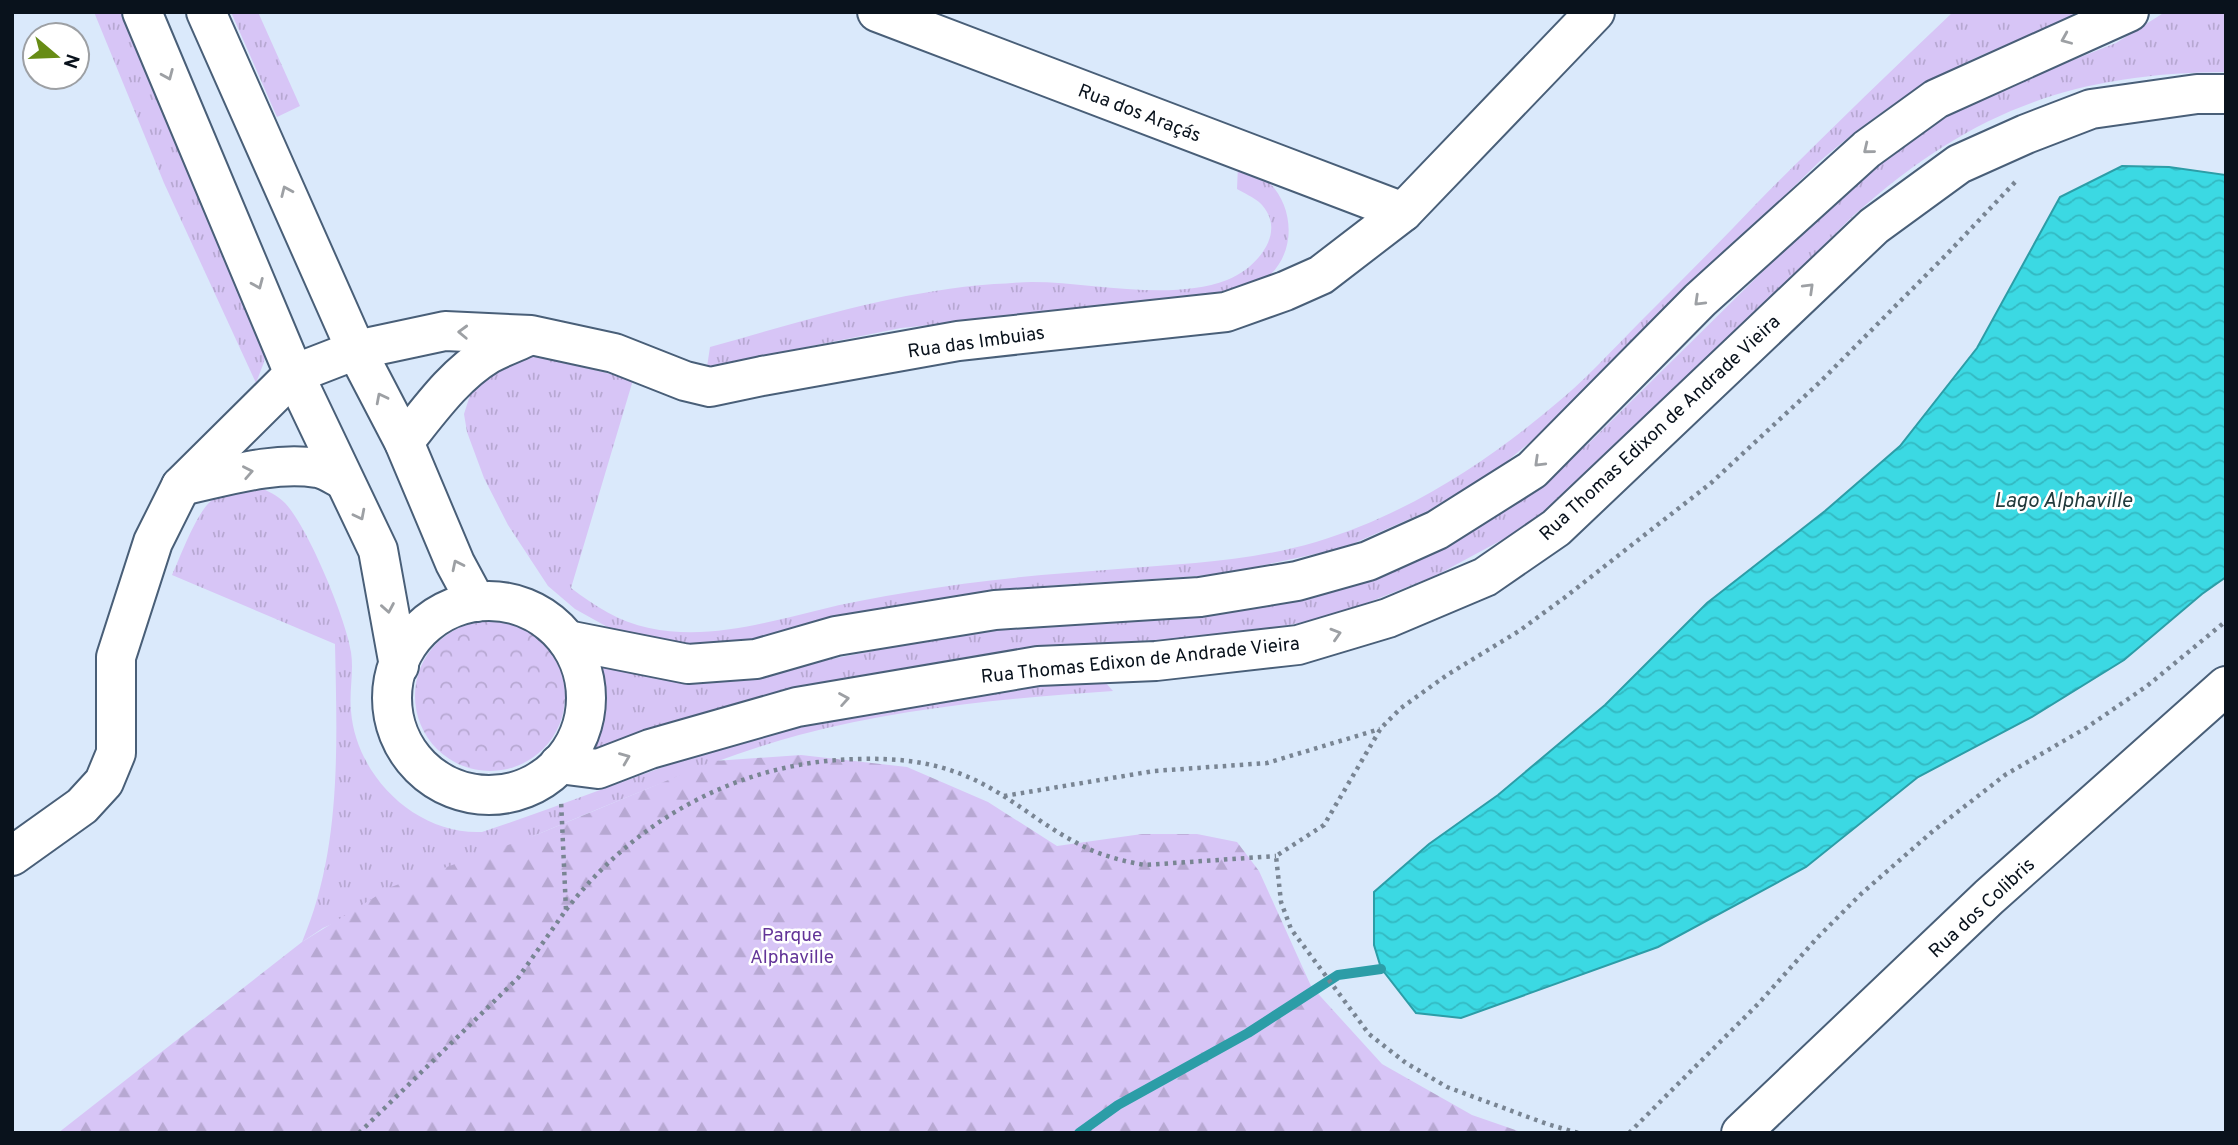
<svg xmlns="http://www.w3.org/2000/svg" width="2238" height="1145" font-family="Overpass,sans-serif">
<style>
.grass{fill:url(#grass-tufts)}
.forest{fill:url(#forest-firs)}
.park{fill:url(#park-crowns)}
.water{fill:url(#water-waves);stroke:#2c9da7;stroke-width:2}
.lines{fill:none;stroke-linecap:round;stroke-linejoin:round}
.stream{stroke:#2c9da7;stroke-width:10}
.minor-casing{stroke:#495f78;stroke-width:42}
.path{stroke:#798593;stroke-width:4.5;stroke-dasharray:3.5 5;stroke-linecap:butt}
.minor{stroke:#fff;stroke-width:38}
.oneway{stroke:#9da0a4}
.labels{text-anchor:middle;stroke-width:5;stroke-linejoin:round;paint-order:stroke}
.street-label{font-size:19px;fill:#09121c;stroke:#fff}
.park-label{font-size:19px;fill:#633598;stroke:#fff}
.water-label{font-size:21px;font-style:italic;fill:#223b3d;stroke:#fff}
</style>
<defs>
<pattern id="grass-tufts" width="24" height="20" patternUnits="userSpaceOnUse" patternTransform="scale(1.75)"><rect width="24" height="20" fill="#d7c5f6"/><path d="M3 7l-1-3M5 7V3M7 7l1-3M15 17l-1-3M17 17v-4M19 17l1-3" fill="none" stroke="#b7a8d2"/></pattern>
<pattern id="forest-firs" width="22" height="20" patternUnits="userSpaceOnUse" patternTransform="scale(1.75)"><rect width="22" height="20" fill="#d7c5f6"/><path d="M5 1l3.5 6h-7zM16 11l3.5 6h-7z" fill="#b7a8d2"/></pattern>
<pattern id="park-crowns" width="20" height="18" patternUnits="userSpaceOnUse" patternTransform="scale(1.75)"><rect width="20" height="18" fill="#d7c5f6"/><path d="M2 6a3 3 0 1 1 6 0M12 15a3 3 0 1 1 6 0" fill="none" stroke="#b7a8d2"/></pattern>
<pattern id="water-waves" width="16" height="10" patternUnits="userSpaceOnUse" patternTransform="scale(1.75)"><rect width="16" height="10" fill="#3bd9e3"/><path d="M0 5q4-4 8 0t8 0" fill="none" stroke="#33b9c2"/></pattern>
</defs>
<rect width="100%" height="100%" fill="#dae9fb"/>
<g class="grass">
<polygon points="94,12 121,12 126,20 266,343 264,362 256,383 164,183"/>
<polygon points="231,12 258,12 300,106 277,117"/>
<path d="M1953,12H2092C2047,30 2000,45 1957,67C1907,92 1862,125 1820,161L1551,425L1500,467L1428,511L1343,548L1237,571L1198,576L1059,585L989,593L859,613L742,642L696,646L645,639L611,629L575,609L548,586L508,525L484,478L467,432L464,414L471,392L483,374L535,354L633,380L571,588C595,606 619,622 649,628C705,640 761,624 815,611C846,603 878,597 910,592C978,580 1048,574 1118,569C1185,564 1251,561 1316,542C1409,514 1492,459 1564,397C1591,374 1614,348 1639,323C1679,283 1718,244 1757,203C1821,138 1887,75 1953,12Z"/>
<path d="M2165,12H2226V72C2071,73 1969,112 1854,215L1604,463L1547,510L1511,535L1435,576L1354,608L1312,620L1262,631L1228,635L1039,648L966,657L852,678L800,689L595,751L598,660L703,681H719L950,636L1024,626L1154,617L1532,490L1589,443L1839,196L1915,134L1962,106L2000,89L2116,43Z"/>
<path d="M1238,165C1246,169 1256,172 1263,177C1293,200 1298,247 1271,274C1262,284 1249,288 1238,294L901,328L707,367L710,347C804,321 897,291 994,284C1007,284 1019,282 1032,282C1092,282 1169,302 1227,280C1256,269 1290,231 1259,202C1253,197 1244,193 1237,189Z"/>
<path d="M258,487C268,491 277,495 285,503C308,527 346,619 351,652C354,672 349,691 351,711C356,776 416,835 482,832C589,797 694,750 804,724C898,701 995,690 1092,679L1105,682L1113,691C1008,698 901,708 799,735C739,751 682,775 625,798C524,839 424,884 323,928L302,942C342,849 337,743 335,644L172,575C181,556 198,507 215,498C226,491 245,490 258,487Z"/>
</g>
<polygon class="forest" points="801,755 907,767 988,802 1057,846 1142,834 1197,834 1237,842 1259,871 1311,986 1382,1064 1472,1115 1524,1133 58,1133 302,942 391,887 536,835 714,761"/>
<circle class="park" cx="490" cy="696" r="75"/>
<polygon class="water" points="2122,166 2169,167 2226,175 2226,577 2202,594 2124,660 2032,717 1918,777 1806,867 1658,947 1461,1018 1416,1013 1381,968 1374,945 1374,892 1429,844 1498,795 1605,705 1707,603 1825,511 1900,446 1977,348 2060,197"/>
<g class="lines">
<polyline class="stream" points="1079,1133 1118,1105 1248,1033 1338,975 1381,969"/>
<g class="minor-casing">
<g id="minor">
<polyline points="142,12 294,374 378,550 399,666"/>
<polyline points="206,12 356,350 404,442 455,563 476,602"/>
<polyline points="877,12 1403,212"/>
<path d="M404,442C429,411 454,375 489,354C502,347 516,342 529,336"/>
<path d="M181,486C224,477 273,461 317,468C325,469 334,475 342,479"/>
<circle cx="489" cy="698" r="97"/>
<polyline points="567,640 688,664 756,659 836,636 995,610 1200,597 1297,581 1368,561 1437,530 1532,470 1700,300 1867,149 1936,99 2129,12"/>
<polyline points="559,764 598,769 650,749 797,707 1038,666 1156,661 1298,645 1388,618 1485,577 1556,528 1874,226 1959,164 2026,134 2091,109 2197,94 2226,94"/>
<polyline points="12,856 82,806 104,782 116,753 116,657 153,542 181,486 294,374 356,350 445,331 531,335 614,353 685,381 710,387 762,376 958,341 1226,312 1285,291 1321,275 1403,212 1595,12"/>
<polyline points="1741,1133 1989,897 2226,686"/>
</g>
</g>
<g class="path">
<polyline points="1004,796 1154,771 1267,763 1380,729"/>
<path d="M566,910C637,818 740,762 857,759C896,758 930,761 966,776C1005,792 1037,822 1075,842C1096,854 1121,861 1145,865L1276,856"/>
<polyline points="359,1133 518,978 566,910 561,800"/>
<polyline points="1578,1133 1547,1124 1447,1087 1406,1063 1369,1034 1291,929 1281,902 1276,856 1324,825 1381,728 1401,708 1447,675 1519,631 1564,598 1711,483 1820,382 1947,254 2018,179"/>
<polyline points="1629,1133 1759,1003 1818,937 1861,894 1933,831 2005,775 2086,728 2147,686 2226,621"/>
</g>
<use href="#minor" class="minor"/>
</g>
<defs><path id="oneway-chevron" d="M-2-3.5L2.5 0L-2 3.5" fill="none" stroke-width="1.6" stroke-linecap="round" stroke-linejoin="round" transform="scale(1.75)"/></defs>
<g class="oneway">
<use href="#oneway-chevron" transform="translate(2066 39) rotate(157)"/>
<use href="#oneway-chevron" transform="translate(168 75) rotate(67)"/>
<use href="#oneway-chevron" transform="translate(1868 149) rotate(141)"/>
<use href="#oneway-chevron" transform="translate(286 191) rotate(-114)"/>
<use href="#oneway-chevron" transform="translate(258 284) rotate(67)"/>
<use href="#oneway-chevron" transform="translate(1809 288) rotate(-44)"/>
<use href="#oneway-chevron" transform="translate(1699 301) rotate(136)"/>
<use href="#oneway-chevron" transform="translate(463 332) rotate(-178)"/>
<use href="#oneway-chevron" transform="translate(381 398) rotate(-117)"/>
<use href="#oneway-chevron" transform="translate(1539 462) rotate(136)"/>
<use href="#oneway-chevron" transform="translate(248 472) rotate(-11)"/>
<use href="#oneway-chevron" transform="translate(360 515) rotate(63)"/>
<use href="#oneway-chevron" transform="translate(457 565) rotate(-116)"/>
<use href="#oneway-chevron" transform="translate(388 608) rotate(80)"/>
<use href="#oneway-chevron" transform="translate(1336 634) rotate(-17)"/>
<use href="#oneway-chevron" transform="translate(844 699) rotate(-10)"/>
<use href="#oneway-chevron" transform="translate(625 758) rotate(-22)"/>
</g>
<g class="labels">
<g class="street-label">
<text transform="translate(1140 112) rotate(21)" y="7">Rua dos Araçás</text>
<text transform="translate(976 341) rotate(-8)" y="7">Rua das Imbuias</text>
<text transform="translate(1659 427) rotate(-43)" y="7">Rua Thomas Edixon de Andrade Vieira</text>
<text transform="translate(1140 659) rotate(-6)" y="7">Rua Thomas Edixon de Andrade Vieira</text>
<text transform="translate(1981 907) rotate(-43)" y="7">Rua dos Colibris</text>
</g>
<g class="park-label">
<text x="792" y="941">Parque<tspan x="792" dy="22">Alphaville</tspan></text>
</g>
<g class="water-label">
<text x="2063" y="507">Lago Alphaville</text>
</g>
</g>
<rect width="2238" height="1145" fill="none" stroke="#09121c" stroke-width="28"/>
<g transform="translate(56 56) rotate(109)"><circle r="33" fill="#ffffff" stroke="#9da0a4" stroke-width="2"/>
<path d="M0-5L12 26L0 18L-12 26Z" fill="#678c15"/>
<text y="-10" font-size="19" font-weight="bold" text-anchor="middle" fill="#09121c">N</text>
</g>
</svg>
